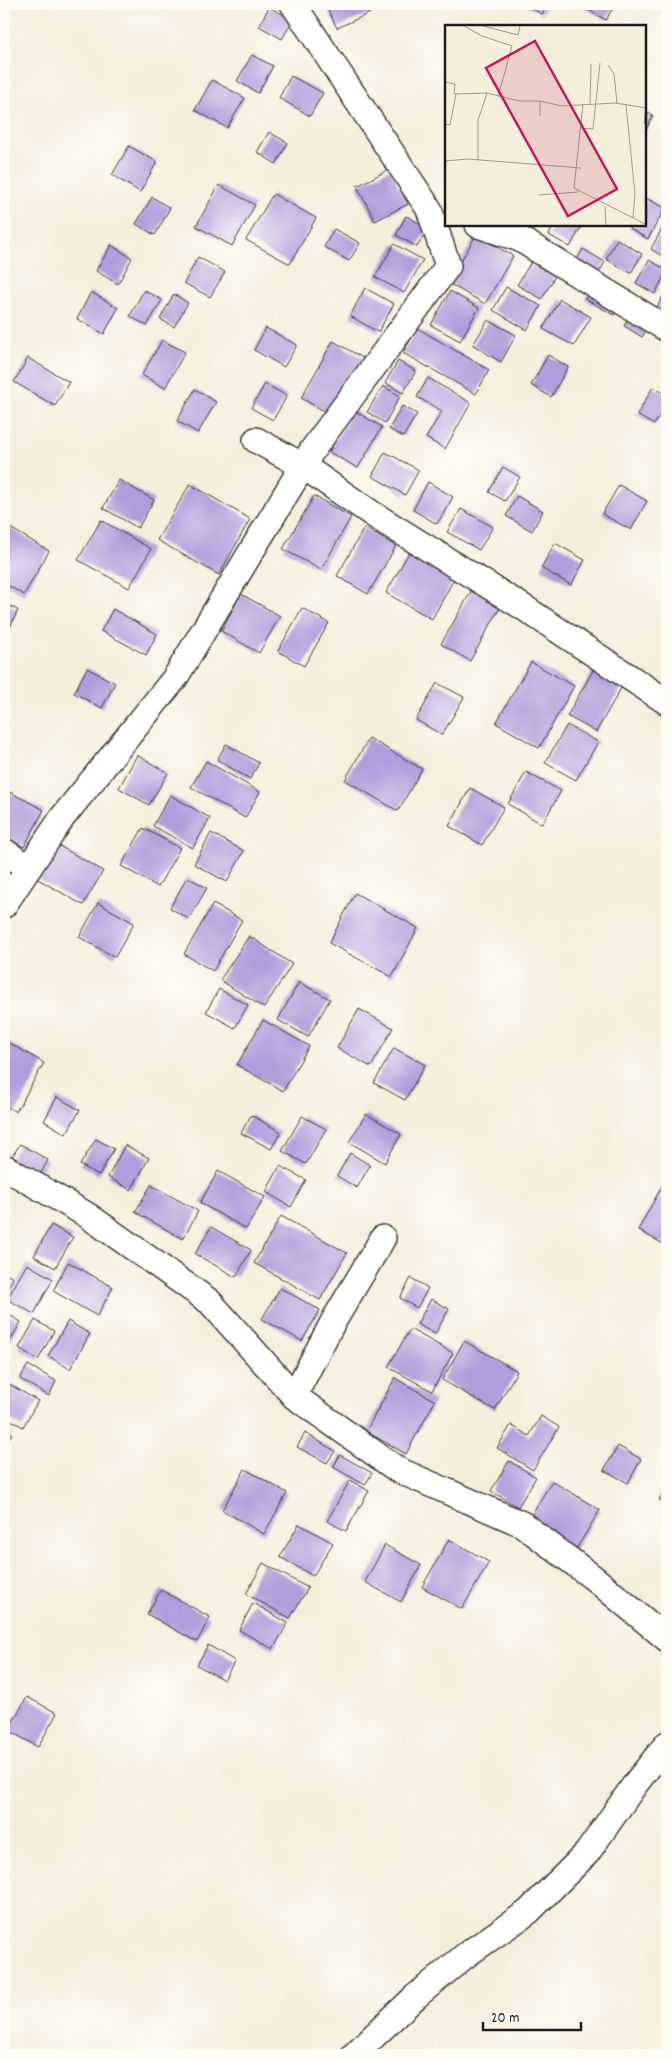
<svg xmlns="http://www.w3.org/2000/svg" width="671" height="2059" font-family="Dekko,sans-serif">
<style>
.building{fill:#b29cdb}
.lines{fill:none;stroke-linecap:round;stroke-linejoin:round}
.minor-casing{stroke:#3c3c39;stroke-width:28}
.minor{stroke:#fff;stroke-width:25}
.inset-road{fill:none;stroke:#9e9a8f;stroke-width:1}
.view{fill:#c2185b;fill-opacity:0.15;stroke:#c2185b;stroke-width:2.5}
.inset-edge{fill:none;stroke:#1c1c1c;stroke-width:2.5}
</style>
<rect width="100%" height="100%" fill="#fdfcf7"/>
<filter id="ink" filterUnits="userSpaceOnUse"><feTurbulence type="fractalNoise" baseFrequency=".02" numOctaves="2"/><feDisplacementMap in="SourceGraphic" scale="10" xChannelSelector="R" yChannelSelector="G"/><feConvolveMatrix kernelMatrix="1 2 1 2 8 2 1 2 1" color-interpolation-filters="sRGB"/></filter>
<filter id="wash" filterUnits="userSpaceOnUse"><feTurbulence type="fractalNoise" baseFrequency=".0096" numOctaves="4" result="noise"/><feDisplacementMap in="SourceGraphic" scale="20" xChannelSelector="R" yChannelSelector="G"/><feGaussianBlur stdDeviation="1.12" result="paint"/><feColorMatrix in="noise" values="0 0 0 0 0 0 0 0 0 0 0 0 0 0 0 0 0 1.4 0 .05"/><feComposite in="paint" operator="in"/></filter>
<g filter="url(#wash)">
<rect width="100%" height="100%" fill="#f4eedb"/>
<g id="blocks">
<g class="building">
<polygon points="325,4 365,4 370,13 337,28"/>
<polygon points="523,4 548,4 542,14"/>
<polygon points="578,4 615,4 606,20"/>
<polygon points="269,7 293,20 282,39 259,26"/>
<polygon points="252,55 273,66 258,93 237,81"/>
<polygon points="291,76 323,93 310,116 279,98"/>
<polygon points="212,80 245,98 227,128 195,110"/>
<polygon points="645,111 653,116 645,132"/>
<polygon points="269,132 288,143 276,164 257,152"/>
<polygon points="129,146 157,162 140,192 112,175"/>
<polygon points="390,169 408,204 375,221 357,186"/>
<polygon points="219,185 255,205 232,246 196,226"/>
<polygon points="273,194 316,218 290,264 246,240"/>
<polygon points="152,197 170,208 155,235 136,224"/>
<polygon points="646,198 665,208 648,239 629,228 631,225 645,225"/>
<polygon points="406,216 428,228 417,247 396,235"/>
<polygon points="667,219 667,259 651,249"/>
<polygon points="554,225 581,225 582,226 570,247 549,235"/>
<polygon points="334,229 360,243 349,261 324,247"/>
<polygon points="476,235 513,256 485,304 448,283"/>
<polygon points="617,239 642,254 631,273 606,259"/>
<polygon points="394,244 423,260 404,293 375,277"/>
<polygon points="111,245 132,258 118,284 96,271"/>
<polygon points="583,249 605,262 597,276 575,263"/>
<polygon points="198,257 225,272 210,297 184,283"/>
<polygon points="649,260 667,270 655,294 636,283"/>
<polygon points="531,262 555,276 542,299 517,285"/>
<polygon points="592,286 621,303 614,315 585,299"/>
<polygon points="506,287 541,306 527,330 493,310"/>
<polygon points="365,288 394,304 378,332 350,316"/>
<polygon points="144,290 162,300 147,326 130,316"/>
<polygon points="450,291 479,308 460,341 431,325"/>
<polygon points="91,292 118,308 104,334 77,319"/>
<polygon points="174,294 188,303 174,327 160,319"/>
<polygon points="664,294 667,296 667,318 655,311"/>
<polygon points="560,299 591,317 574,346 543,329"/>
<polygon points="632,312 651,322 642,337 624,326"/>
<polygon points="488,320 516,335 501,362 473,345"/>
<polygon points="266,328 297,345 284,367 254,350"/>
<polygon points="417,328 489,370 476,394 403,353"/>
<polygon points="162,340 185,352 165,388 142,375"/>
<polygon points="333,341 363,358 331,415 301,398"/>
<polygon points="548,355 568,367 551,397 531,385"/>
<polygon points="28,358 69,382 55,406 14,382"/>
<polygon points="398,361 416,371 403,393 385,383"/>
<polygon points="428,378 471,403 445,449 426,438 442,411 417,397"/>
<polygon points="265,384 287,396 273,420 251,408"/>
<polygon points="383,386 400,396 385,423 367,412"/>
<polygon points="653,387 667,395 667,402 654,425 637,415"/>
<polygon points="195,389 216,402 198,433 177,421"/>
<polygon points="402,406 417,414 403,437 389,429"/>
<polygon points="353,410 382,427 358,468 329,452"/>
<polygon points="385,452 419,470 405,495 372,476"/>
<polygon points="503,467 520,477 505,501 489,492"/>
<polygon points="119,480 154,500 138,528 103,508"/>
<polygon points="428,482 453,497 437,524 413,510"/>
<polygon points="190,484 250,519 219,575 157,540"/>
<polygon points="619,485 647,501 631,530 602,514"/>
<polygon points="314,496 351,517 321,570 283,549"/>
<polygon points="517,496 543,511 532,531 506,516"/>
<polygon points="461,509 493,527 479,550 447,532"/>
<polygon points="101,520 151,549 129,588 78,560"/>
<polygon points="10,528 49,551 24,595 4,583 4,540"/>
<polygon points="364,528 396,546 368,594 337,576"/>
<polygon points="555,543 585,560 571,585 541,568"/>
<polygon points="414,544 459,570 432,619 386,593"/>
<polygon points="476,583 505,599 470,661 441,644"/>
<polygon points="241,594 280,616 259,653 221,631"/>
<polygon points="4,603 18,610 9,629 4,626"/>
<polygon points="302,608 329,623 304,666 278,651"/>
<polygon points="113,609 157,634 146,655 101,631"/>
<polygon points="531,662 574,686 539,748 496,723"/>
<polygon points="595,667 624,683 596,732 567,716"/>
<polygon points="87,668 115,683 102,708 74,693"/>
<polygon points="437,683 464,697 442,735 416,720"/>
<polygon points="567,725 598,742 576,780 545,763"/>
<polygon points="369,738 422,769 398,811 345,780"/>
<polygon points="226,744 259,763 250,779 217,760"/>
<polygon points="137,755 168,773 149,805 119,788"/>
<polygon points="206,761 260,792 245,818 191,787"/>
<polygon points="526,772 561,791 542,824 508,804"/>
<polygon points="470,788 504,807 482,845 449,826"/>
<polygon points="4,789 44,810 24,847 4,836"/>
<polygon points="170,795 210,818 193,848 153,826"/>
<polygon points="143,828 180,848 158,887 121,866"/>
<polygon points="211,833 244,851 227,882 194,864"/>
<polygon points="56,844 103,871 83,905 36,878"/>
<polygon points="187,877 207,888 189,919 170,908"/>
<polygon points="355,893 418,928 392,977 329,943"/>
<polygon points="98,903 134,923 115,957 79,937"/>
<polygon points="213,904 242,920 213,971 184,954"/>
<polygon points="249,936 292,964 264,1008 220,980"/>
<polygon points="299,982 330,999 308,1037 278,1020"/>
<polygon points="219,989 248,1005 235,1028 206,1012"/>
<polygon points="359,1009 393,1028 371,1067 337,1048"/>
<polygon points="263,1020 309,1046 283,1091 237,1065"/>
<polygon points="4,1040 44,1063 16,1112 4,1105"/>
<polygon points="394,1048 425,1065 405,1100 374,1083"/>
<polygon points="57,1097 80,1110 66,1134 44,1121"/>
<polygon points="366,1114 401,1134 385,1163 349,1142"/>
<polygon points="251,1115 281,1132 271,1149 241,1133"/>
<polygon points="302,1116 326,1129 306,1164 282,1151"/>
<polygon points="96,1139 114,1149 99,1175 80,1165"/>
<polygon points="20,1144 48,1160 39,1177 10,1160"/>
<polygon points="125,1145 149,1158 131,1190 108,1177"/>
<polygon points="350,1153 370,1165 357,1188 337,1176"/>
<polygon points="280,1166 306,1180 291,1207 266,1192"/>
<polygon points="218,1171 265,1197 246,1229 200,1203"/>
<polygon points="667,1177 667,1246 638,1230"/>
<polygon points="151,1185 198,1211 183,1239 135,1212"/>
<polygon points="281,1216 347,1253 320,1300 254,1263"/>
<polygon points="51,1225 73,1237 55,1268 34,1256"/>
<polygon points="211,1227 251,1250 236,1277 195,1254"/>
<polygon points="68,1262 113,1287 97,1316 53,1291"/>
<polygon points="27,1264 53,1279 34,1314 7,1299"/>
<polygon points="4,1273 13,1278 4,1294"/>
<polygon points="411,1278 428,1288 417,1308 400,1298"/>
<polygon points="280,1288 320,1310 302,1341 262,1319"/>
<polygon points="431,1299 449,1309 435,1334 417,1324"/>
<polygon points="4,1312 21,1322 7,1346 4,1345"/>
<polygon points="35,1320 54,1331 38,1360 19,1348"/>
<polygon points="68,1321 90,1334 70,1369 48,1356"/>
<polygon points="410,1329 453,1353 432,1391 388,1367"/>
<polygon points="464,1341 517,1371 495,1410 442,1380"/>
<polygon points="28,1365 56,1381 49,1396 20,1379"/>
<polygon points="395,1378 435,1401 406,1454 366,1431"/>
<polygon points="4,1381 38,1401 23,1427 4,1416"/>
<polygon points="541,1416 559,1427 533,1470 497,1448 511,1425 529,1436"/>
<polygon points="4,1429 12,1433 4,1447"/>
<polygon points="305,1433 335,1451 327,1463 297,1447"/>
<polygon points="618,1446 641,1459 628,1483 604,1470"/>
<polygon points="340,1455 372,1473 365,1485 333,1467"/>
<polygon points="509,1461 536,1477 518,1507 491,1491"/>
<polygon points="245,1469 287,1493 264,1534 222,1510"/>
<polygon points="350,1480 369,1491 346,1531 327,1521"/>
<polygon points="552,1481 600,1510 575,1551 527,1522"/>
<polygon points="667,1485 667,1504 659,1500"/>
<polygon points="299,1524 333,1543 313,1576 280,1557"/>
<polygon points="449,1539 489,1562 462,1609 422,1587"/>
<polygon points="385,1545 421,1565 401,1602 365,1582"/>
<polygon points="263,1563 308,1588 290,1618 246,1594"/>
<polygon points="161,1590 210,1617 197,1642 147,1614"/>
<polygon points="253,1603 288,1623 273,1649 239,1630"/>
<polygon points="208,1645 235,1661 224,1680 197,1665"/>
<polygon points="27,1697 57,1713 38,1747 8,1730"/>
</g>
</g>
</g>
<g filter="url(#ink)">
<use href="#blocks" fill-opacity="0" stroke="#3c3c39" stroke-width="1"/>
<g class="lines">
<g class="minor-casing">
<g id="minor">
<polyline points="478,225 520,239 667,329"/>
<polyline points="256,440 303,466 374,515 526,609 667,702"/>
<polyline points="4,851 28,868"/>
<polyline points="4,905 62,818 175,678 313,449 448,266 429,209 293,4"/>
<polyline points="4,1167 87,1215 210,1302 294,1396"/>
<polyline points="383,1238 333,1322 294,1396 398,1470 522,1524 595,1579 667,1639"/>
<polyline points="354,2055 415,1997 466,1955 528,1912 587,1853 636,1783 667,1744"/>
</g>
</g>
<use href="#minor" class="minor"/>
</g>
</g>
<g transform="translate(445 25)">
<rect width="201" height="201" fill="#f4eedb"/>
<path class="inset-road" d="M19,1L37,11L67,21L53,72M38,1L73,10L75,1M163,40L169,49L172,78M0,57L10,59L9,69L42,68M95,76L117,81L170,78L202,83M138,79L129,163L202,200M145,79L146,39M181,80L190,169L188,193M0,99L5,100L11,69M199,99L201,83M135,103L148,104L155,38M33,135V95L42,68L74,76H95V91M0,136L23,134L136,143M94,170L133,167M160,181L161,201"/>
<path class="view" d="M90,16L172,164L123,191L41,43Z"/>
<rect width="201" height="201" class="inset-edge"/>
</g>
<rect width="671" height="2059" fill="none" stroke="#fdfcf7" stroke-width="20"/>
<path d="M483 2022v8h98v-8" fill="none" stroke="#1c1c1c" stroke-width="2.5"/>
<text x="491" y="2022" font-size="15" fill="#1c1c1c" stroke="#fdfcf7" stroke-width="4" paint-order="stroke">20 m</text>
</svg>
